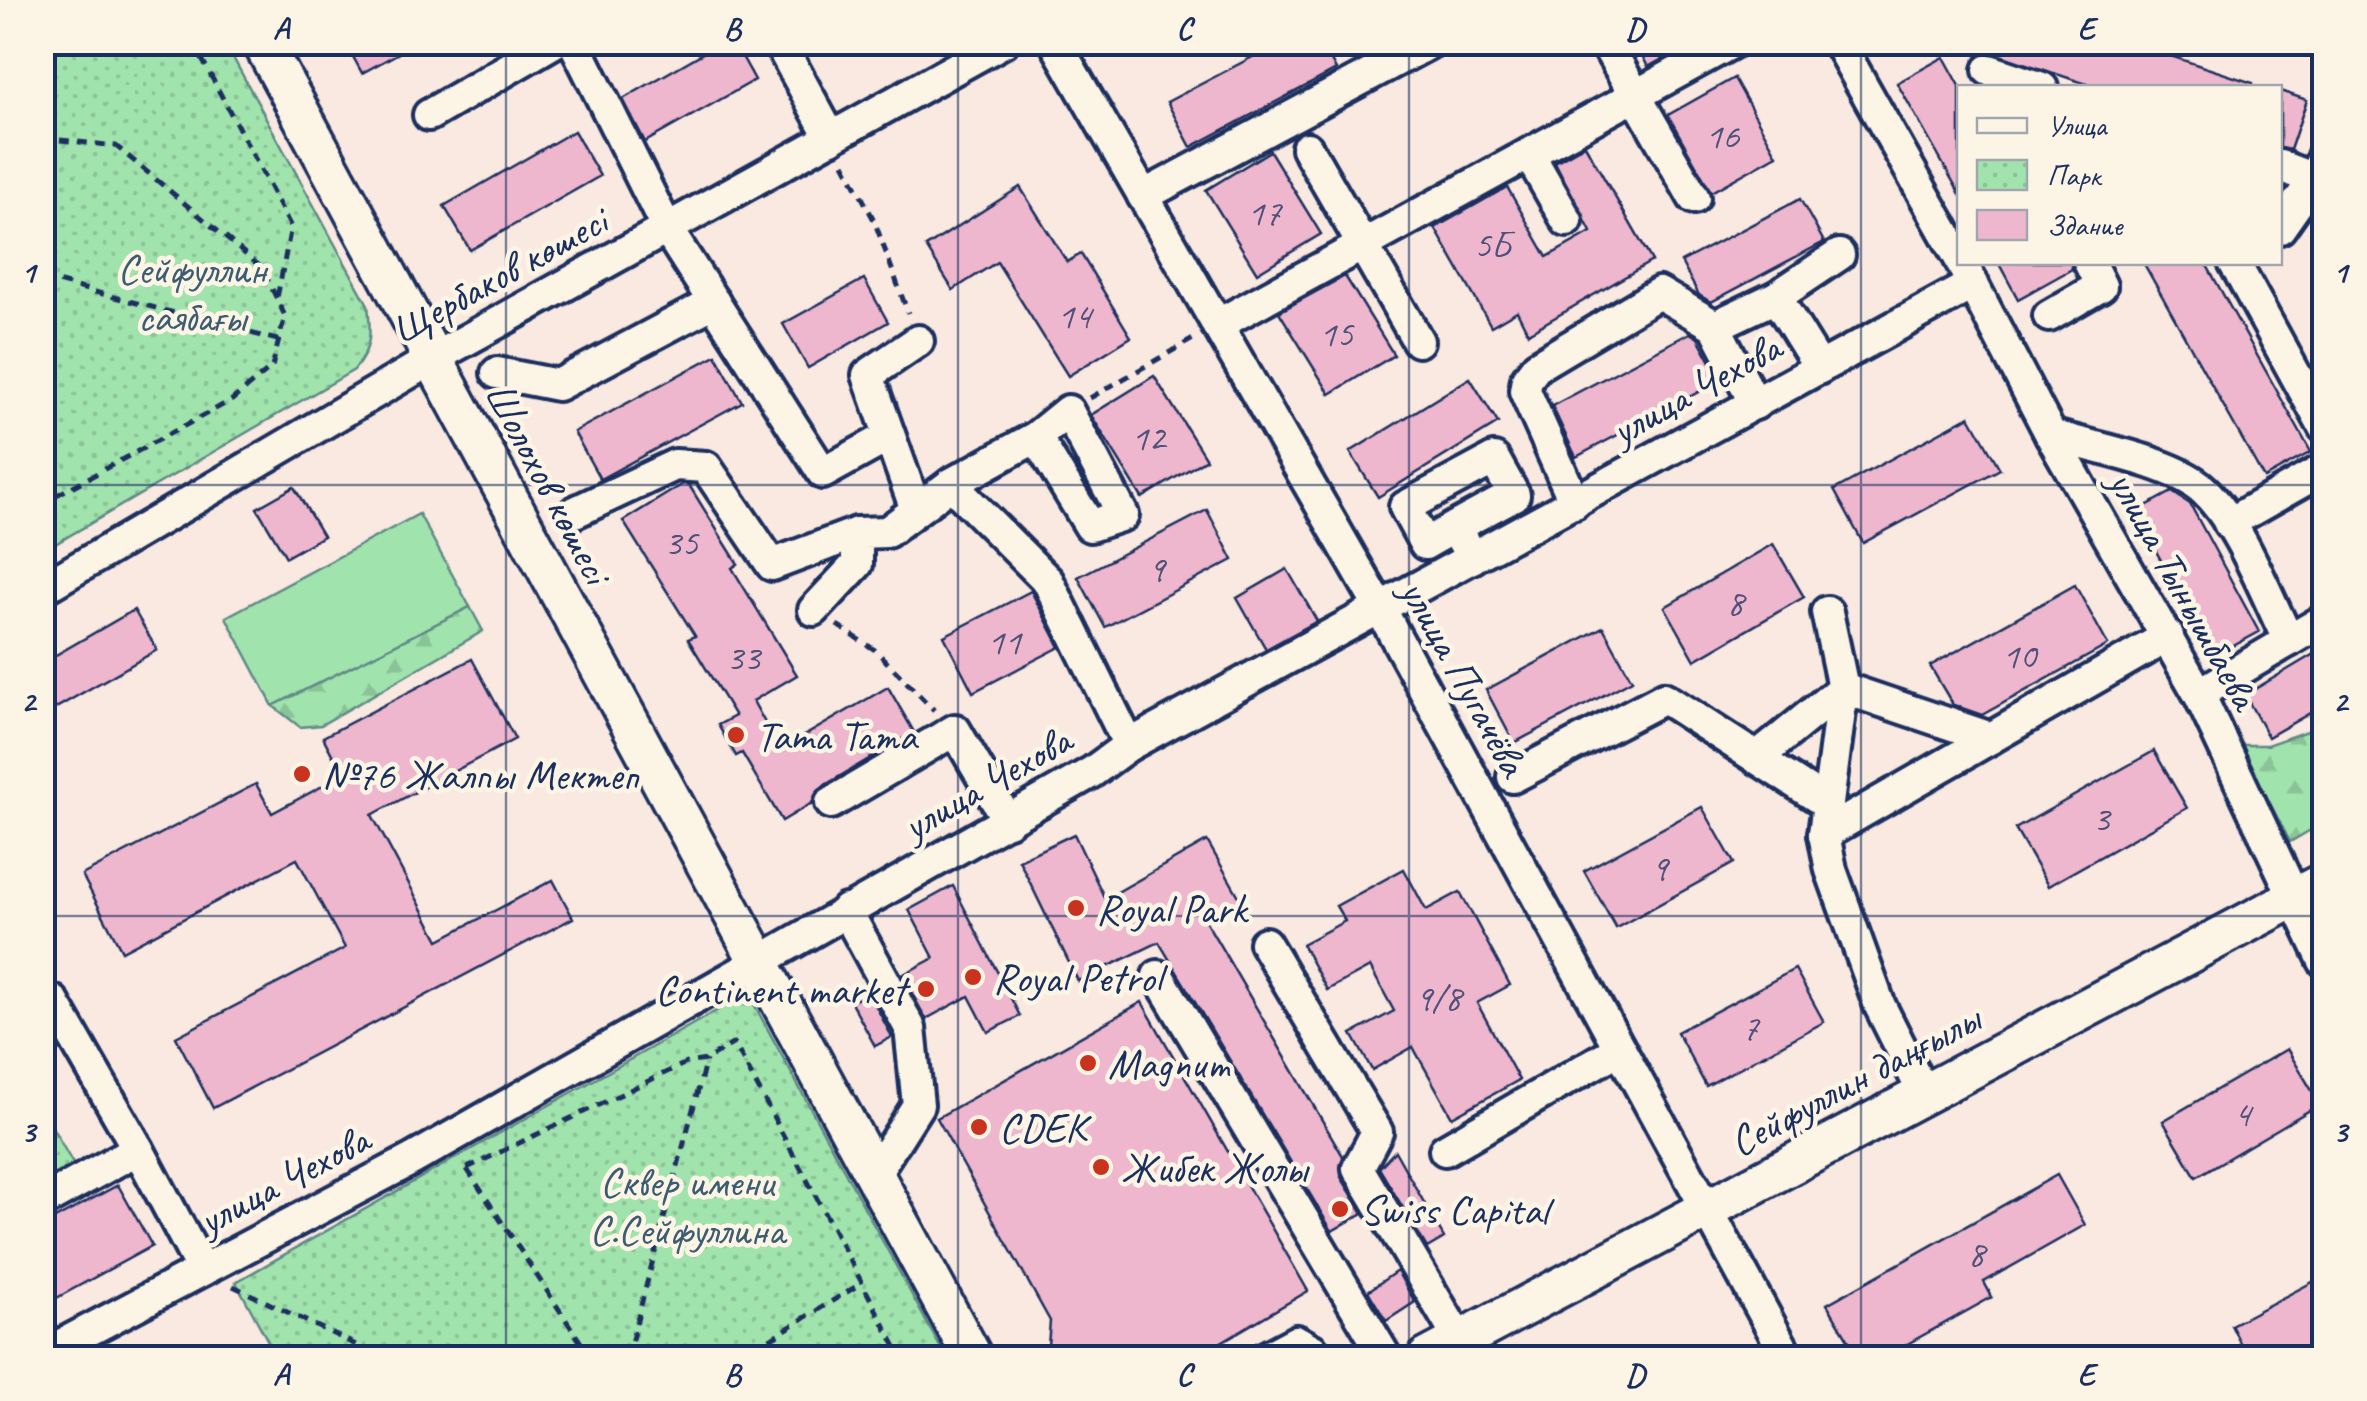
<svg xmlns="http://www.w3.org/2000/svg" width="2367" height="1401" font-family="Caveat,sans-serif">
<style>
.green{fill:#a1e3ad;stroke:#5e8986;stroke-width:2.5}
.forest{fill:url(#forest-firs);stroke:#5e8986;stroke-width:2.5}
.park{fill:url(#park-dots);stroke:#5e8986;stroke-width:2.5}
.building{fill:#eeb7ce;stroke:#1b2f5e;stroke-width:2.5}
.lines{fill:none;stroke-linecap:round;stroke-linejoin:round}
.minor-casing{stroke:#1b2f5e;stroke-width:38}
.major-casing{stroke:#1b2f5e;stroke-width:45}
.path{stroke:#1b2f5e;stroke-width:5;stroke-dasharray:10 8;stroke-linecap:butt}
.minor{stroke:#fcf5e5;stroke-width:30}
.major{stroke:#fcf5e5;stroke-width:38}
.grid{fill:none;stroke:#1b2f5e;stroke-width:2.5;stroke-opacity:0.55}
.poi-dot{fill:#c8321e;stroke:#fcf5e5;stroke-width:4}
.labels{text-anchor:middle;stroke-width:9;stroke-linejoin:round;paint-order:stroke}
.number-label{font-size:38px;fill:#50517a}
.park-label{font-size:42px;fill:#3c5c72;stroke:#fcf5e5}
.street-label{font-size:42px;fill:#1b2f5e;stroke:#fcf5e5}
.poi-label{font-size:42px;fill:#1b2f5e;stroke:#fcf5e5;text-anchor:start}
.neatline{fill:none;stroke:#1b2f5e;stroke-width:4}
.grid-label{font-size:32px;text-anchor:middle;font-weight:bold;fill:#1b2f5e}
</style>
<defs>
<pattern id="forest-firs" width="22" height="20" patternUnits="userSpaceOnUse" patternTransform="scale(2.5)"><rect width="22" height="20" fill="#a1e3ad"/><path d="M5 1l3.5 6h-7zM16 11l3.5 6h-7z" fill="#8ac397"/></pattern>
<pattern id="park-dots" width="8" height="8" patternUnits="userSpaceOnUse" patternTransform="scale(2.5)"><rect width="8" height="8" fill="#a1e3ad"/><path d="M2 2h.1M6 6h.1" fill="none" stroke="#8ac397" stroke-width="1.8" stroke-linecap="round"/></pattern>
</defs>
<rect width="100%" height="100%" fill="#f9e9e0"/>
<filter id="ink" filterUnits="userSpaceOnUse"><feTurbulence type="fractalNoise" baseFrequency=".01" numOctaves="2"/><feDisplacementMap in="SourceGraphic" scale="20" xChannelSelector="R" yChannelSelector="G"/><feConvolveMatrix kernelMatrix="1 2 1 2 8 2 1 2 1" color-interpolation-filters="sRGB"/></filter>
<g filter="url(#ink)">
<polygon class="green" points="419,514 470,607 273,706 226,617"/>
<g class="forest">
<polygon points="470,607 483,631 321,725 300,727 273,706"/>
<polygon points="2324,725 2324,822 2290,842 2240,745 2267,745"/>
</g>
<g class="park">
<path d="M43,42L225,43L368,305C371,332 372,349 354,370L43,551Z"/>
<polygon points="748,993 946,1358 277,1358 236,1282"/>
<polygon points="42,1109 77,1171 42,1190"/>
</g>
<g class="building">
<polygon points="345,42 419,42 362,73"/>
<polygon points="722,42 734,42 755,80 645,142 623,99"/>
<polygon points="1281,42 1321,42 1336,70 1191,147 1167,102"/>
<polygon points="1635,42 1693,42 1648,67"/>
<polygon points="1975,42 2128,42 2253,83 2252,88 2099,88 1974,47"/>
<polygon points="1944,57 1960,86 1960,194 1897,83"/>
<polygon points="1734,78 1777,155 1711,192 1668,115"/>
<polygon points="2280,91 2307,100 2290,150 2280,148"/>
<polygon points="574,131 600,176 470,250 444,206"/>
<polygon points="1585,145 1652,261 1528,333 1517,311 1491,326 1435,228 1507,187 1547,257 1591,232 1555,162"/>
<polygon points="1270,151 1321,234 1257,273 1206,190"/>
<polygon points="1020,187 1067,262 1081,254 1131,337 1068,376 997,262 953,290 926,247"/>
<polygon points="1800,199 1824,242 1711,302 1699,295 1681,262"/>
<polygon points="1998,262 2070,262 2072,269 2018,299"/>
<polygon points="2143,262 2205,262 2311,452 2264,478"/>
<polygon points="1345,276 1394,355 1330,394 1279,312"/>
<polygon points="864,279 888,322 808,368 783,324"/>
<polygon points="1690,333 1698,338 1721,380 1576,457 1552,406"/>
<polygon points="716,355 742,402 600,479 574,432"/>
<polygon points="1154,376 1206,459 1142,498 1091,415"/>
<polygon points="1470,378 1498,423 1378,497 1350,452"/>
<polygon points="1970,416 2000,469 1863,543 1834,490"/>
<polygon points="683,484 689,485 738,564 732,568 797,675 753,701 780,750 888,687 914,732 822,787 812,803 782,821 742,753 736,756 718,725 735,716 688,639 695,636 623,521"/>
<polygon points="294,487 323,536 286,557 257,508"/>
<polygon points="2172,492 2190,504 2259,632 2213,657 2135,512"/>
<polygon points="1207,510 1233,560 1105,627 1078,577"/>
<polygon points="1773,544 1804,597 1695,660 1665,607"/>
<polygon points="1287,569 1317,621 1266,649 1237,598"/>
<polygon points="2075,585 2108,645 1982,715 1953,705 1930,666"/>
<polygon points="1031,591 1060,647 973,692 944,636"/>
<polygon points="134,610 157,650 42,716 42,663"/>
<polygon points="1603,627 1632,680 1514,743 1486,690"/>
<polygon points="2324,648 2324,705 2268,737 2245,695"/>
<polygon points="472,659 515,739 372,815 439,940 553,880 573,918 213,1108 176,1037 345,948 297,859 122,951 82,875 256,784 272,813 343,775 323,737"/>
<polygon points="2154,751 2187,808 2048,886 2015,829"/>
<polygon points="1702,807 1734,863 1616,928 1584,871"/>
<polygon points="1074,834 1105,899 1207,841 1241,900 1205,920 1343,1156 1341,1177 1363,1213 1332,1231 1159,942 1078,981 1019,860"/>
<polygon points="1404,869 1426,910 1460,892 1510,985 1477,1003 1519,1080 1452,1117 1413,1047 1372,1070 1352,1034 1394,1011 1370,967 1327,990 1302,944 1345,921 1336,906"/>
<polygon points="953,886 1020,1016 988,1032 969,996 926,1019 902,975 934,958 909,910"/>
<polygon points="1795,969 1824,1022 1706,1086 1677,1032"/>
<polygon points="869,993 892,1037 875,1046 851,1002"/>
<polygon points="1142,1002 1308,1291 1194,1358 1047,1358 1050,1321 937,1118"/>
<polygon points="2287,1049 2320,1104 2196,1177 2163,1121"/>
<polygon points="1395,1151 1444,1238 1427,1248 1379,1168"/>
<polygon points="2057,1175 2085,1225 1984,1282 1992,1297 1882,1358 1859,1358 1827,1304"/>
<polygon points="118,1185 152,1246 42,1306 42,1226"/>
<polygon points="1397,1271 1415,1302 1386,1321 1368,1291"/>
<polygon points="2324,1276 2324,1358 2248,1358 2231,1325"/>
</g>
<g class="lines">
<g class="minor-casing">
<g id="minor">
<polyline points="574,42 667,229 823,473 888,437"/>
<polyline points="779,42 831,138"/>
<polyline points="1055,42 1380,608 1788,1358"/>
<polyline points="1605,42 1694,198"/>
<polyline points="1838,42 1960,259"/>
<polyline points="1989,70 2042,88"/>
<polyline points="429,115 554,42"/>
<polyline points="1307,148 1418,341"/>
<polyline points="1529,154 1567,221"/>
<polyline points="2280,166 2324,183"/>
<polyline points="1143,196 1431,42"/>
<polyline points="2280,228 2315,178 2324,154"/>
<polyline points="1961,262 2051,435 2199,694 2324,961"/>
<polyline points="2234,262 2324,427"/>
<polyline points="1776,297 1820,368"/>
<polyline points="2049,316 2101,286 2089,262"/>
<polyline points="1217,325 1733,42"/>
<polyline points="1715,326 1755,404"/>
<polyline points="497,373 558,385 714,302"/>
<path d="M2051,435C2093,448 2165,460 2199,486C2238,518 2266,595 2289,641"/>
<polyline points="1036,437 1090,526 1123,515 1068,411 1036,437 951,484 1048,581 1129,745"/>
<polyline points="1575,503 1525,391 1527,379 1537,366 1659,293 1715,326 1776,297 1839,255"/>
<polyline points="915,507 868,375 918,341"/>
<polyline points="575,512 675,465 706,467 772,565 857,533"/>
<polyline points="2229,523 2324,469"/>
<polyline points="1455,527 1514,495 1494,459 1405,507 1425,544 1455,527 1472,558"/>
<polyline points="42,589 432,359 1003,42"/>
<polyline points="814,610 857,564 857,533 887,532 951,484"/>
<polyline points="1827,612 1843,688 1824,834 1831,870 1880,1006 1923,1092"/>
<polyline points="2199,694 2324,620"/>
<polyline points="1757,758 1843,688 1991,738"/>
<polyline points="1513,777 1664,698 1828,804"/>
<polyline points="831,803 955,730 1008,821"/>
<polyline points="1824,834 2168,636"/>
<polyline points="846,910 910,1028 918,1105 873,1176"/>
<polyline points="1265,943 1377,1132 1358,1168 1460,1341"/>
<polyline points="1158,976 1386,1358"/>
<polyline points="42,996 53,1001 138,1149"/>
<polyline points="1445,1150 1619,1049"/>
<polyline points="42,1202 138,1149 202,1270"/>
<polyline points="42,1355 413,1159 1092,772 1129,745 1973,284"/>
<polyline points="1265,1358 1297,1341 1313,1350 1318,1358"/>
</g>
</g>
<g class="major-casing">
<g id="major">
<polyline points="262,42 973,1358"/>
<polyline points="1427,1358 2324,882"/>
</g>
</g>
<g class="path">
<polyline points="193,42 291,227 277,298"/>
<polyline points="42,138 116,146 262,268 285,316 272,367 232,400 42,503"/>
<polyline points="844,163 874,220 908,313"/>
<polyline points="42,278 281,341"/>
<polyline points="1090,398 1193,339"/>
<polyline points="837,625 875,650 934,710"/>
<polyline points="467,1168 686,1063 706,1060 734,1043 902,1358"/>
<polyline points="467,1169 591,1358"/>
<polyline points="233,1286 383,1358"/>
<polyline points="627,1358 706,1060"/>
<polyline points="739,1358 860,1284"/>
</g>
<use href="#minor" class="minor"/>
<use href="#major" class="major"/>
</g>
</g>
<path class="grid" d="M506,42V1358M958,42V1358M1409,42V1358M1861,42V1358M42,485H2324M42,916H2324"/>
<g class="poi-dot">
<circle cx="736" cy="735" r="10"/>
<circle cx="302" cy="774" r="10"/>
<circle cx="1076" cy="908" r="10"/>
<circle cx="973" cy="977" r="10"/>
<circle cx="926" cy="989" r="10"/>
<circle cx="1088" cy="1063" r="10"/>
<circle cx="979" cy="1127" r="10"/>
<circle cx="1101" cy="1167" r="10"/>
<circle cx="1340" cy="1209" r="10"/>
</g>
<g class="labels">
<g class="number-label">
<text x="1722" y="148">16</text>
<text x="1264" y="225">17</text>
<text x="1492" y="257">5Б</text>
<text x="1074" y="328">14</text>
<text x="1336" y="346">15</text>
<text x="1148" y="450">12</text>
<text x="681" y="555">35</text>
<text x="1156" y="581">9</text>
<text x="1735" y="615">8</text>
<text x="1004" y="654">11</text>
<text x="2019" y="668">10</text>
<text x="743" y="670">33</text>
<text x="2101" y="831">3</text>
<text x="1659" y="880">9</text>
<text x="1438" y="1010">9/8</text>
<text x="1750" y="1040">7</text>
<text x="2242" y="1126">4</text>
<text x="1976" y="1266">8</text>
</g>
<g class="park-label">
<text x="192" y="283">Сейфуллин<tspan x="192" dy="48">саябағы</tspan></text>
<text x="687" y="1196">Сквер имени<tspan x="687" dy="48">С.Сейфуллина</tspan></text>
</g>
<g class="street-label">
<text transform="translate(499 274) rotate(-29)" y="15">Щербаков көшесі</text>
<text transform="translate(1695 388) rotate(-29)" y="15">улица Чехова</text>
<text transform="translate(549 482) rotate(62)" y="15">Шолохов көшесі</text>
<text transform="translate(2185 589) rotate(61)" y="15">улица Тынышбаева</text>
<text transform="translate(1465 677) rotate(61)" y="15">улица Пугачёва</text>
<text transform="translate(986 782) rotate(-30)" y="15">улица Чехова</text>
<text transform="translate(1854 1079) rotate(-28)" y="15">Сейфуллин даңғылы</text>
<text transform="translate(283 1179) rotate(-28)" y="15">улица Чехова</text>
</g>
<g class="poi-label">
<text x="756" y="750">Tama Tama</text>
<text x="322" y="789">№76 Жалпы Мектеп</text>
<text x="1096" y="923">Royal Park</text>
<text x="993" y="992">Royal Petrol</text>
<text x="906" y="1004" text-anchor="end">Continent market</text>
<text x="1108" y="1078">Magnum</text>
<text x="999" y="1142">CDEK</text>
<text x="1121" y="1182">Жибек Жолы</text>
<text x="1360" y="1224">Swiss Capital</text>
</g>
</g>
<rect width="2367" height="1401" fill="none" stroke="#fcf5e5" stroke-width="110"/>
<rect x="1957" y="85" width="325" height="180" fill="#fcf5e5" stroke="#a2a6af" stroke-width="2.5"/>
<rect x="1977" y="118" width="50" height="15" fill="#fcf5e5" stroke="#a2a6af" stroke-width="2.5"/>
<text x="2047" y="135" font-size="30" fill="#1b2f5e">Улица</text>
<rect x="1977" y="160" width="50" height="30" fill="url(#park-dots)" stroke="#a2a6af" stroke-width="2.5"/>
<text x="2047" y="185" font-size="30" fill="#1b2f5e">Парк</text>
<rect x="1977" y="210" width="50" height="30" fill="#eeb7ce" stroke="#a2a6af" stroke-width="2.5"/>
<text x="2047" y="235" font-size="30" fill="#1b2f5e">Здание</text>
<rect x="55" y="55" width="2257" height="1291" class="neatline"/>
<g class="grid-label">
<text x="281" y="39">A</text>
<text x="732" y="39">B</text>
<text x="1184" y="39">C</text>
<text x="1635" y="39">D</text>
<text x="2086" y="39">E</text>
<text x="28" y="282">1</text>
<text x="2340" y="282">1</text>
<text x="28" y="712">2</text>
<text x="2340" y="712">2</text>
<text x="28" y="1142">3</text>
<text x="2340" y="1142">3</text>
<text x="281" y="1385">A</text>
<text x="732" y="1385">B</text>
<text x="1184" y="1385">C</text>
<text x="1635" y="1385">D</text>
<text x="2086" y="1385">E</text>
</g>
</svg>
